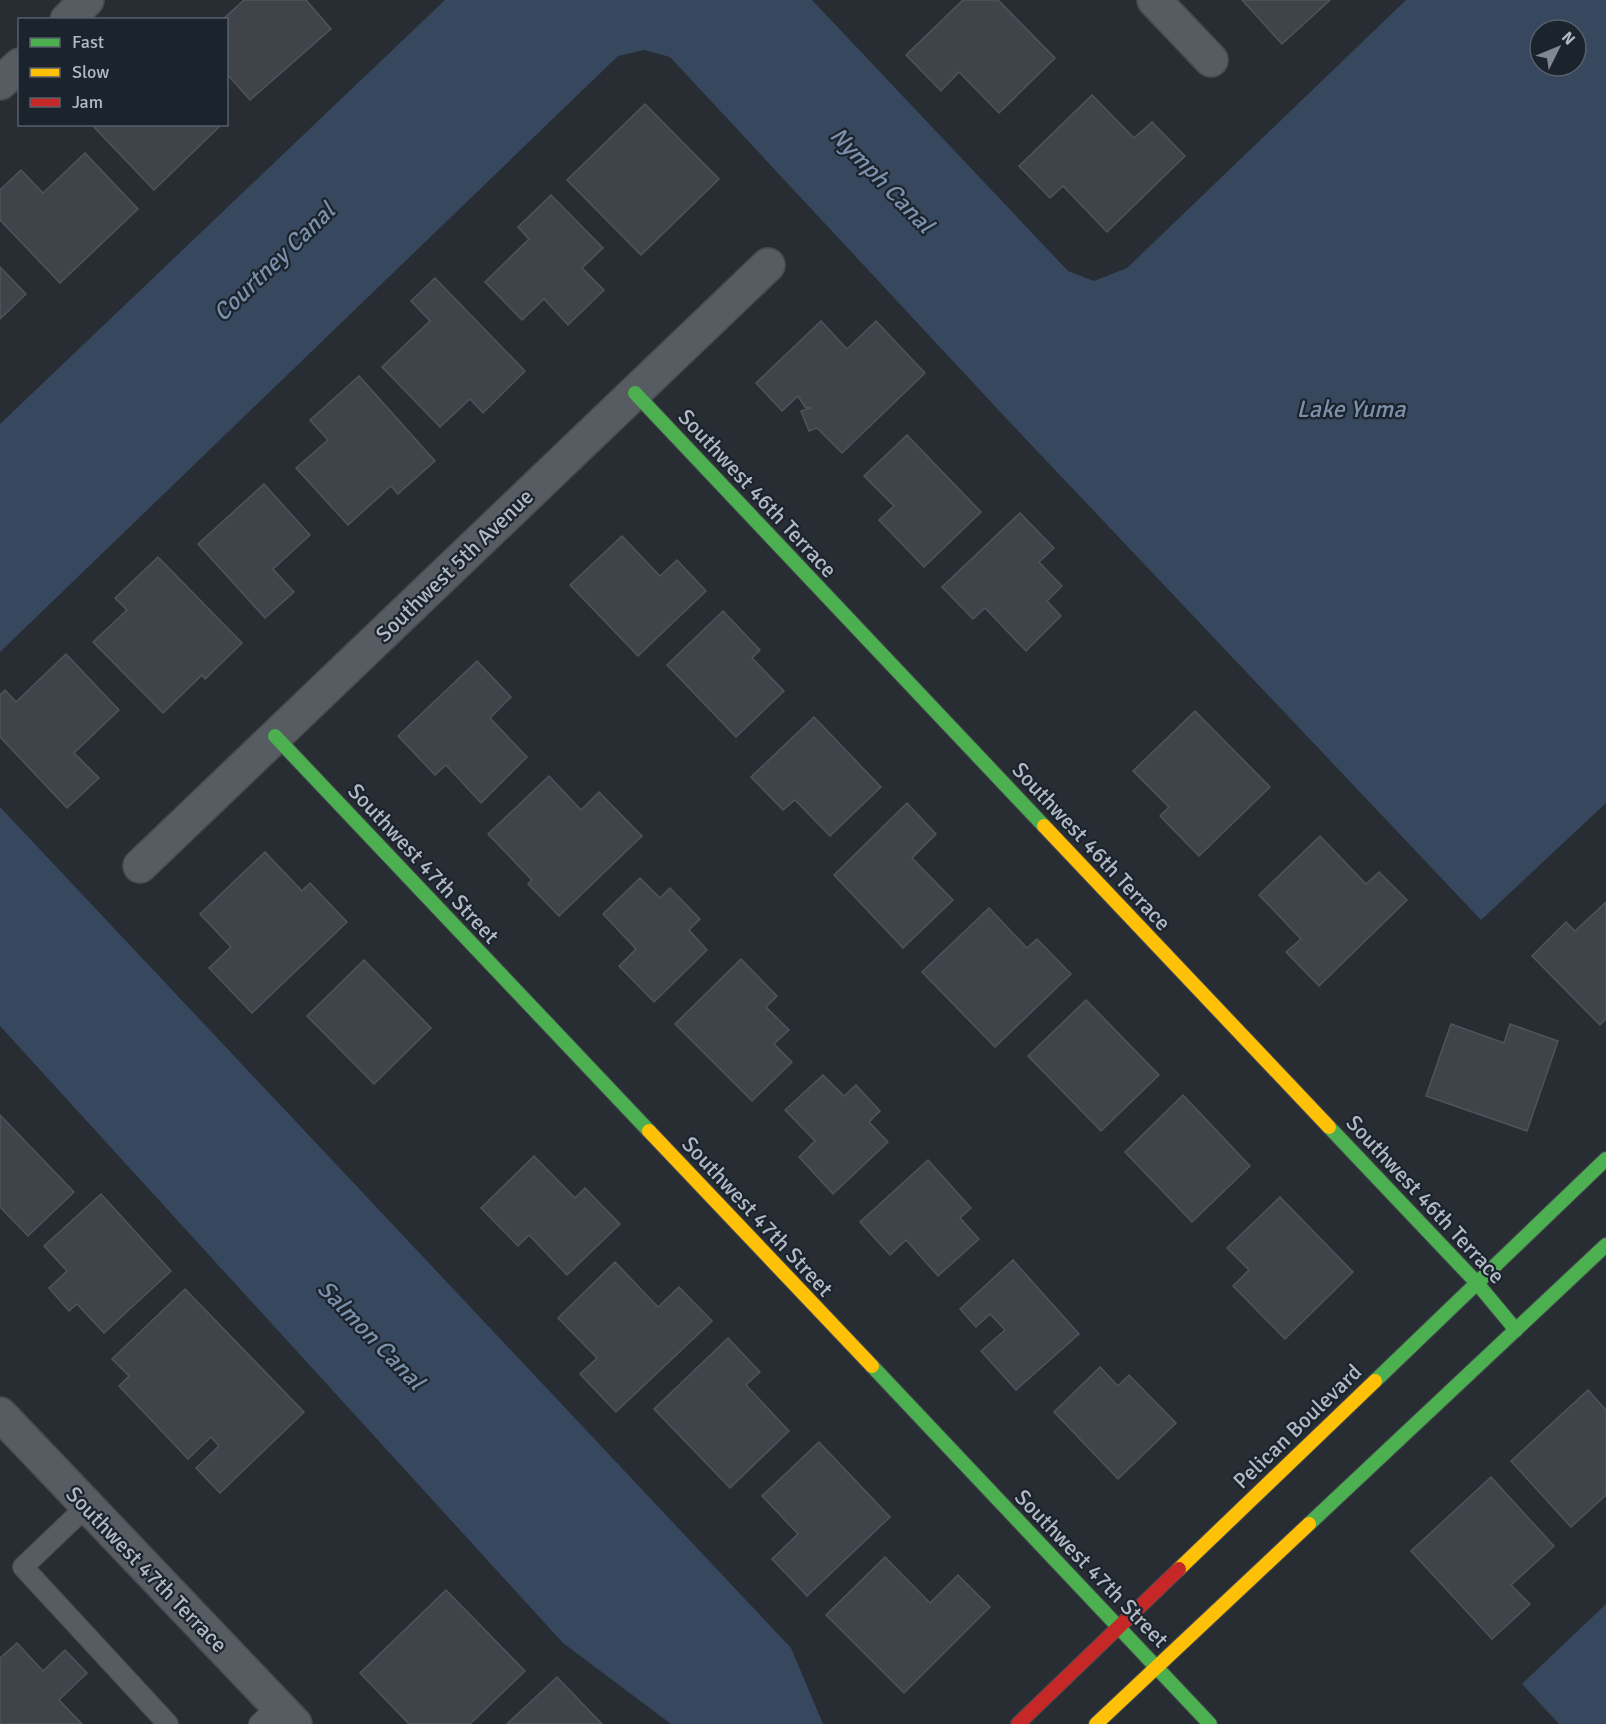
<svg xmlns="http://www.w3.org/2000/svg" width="1606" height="1724" font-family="Signika,sans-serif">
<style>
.water{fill:#37475d;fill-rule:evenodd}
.building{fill:#3f444a;stroke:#4f545b;stroke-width:1.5}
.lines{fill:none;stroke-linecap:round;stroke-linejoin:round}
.lane-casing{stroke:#45494e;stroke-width:22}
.street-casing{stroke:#45494e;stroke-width:36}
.fast-casing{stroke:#45494e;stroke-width:16}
.slow-casing{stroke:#45494e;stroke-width:16}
.jam-casing{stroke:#45494e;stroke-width:16}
.lane{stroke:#575b62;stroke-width:20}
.street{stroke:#575b62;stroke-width:33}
.fast{stroke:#4caf50;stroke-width:14}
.slow{stroke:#ffc107;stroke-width:14}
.jam{stroke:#c62828;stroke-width:14}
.labels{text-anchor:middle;stroke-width:4.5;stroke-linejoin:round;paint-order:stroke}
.street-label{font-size:22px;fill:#b1b9c5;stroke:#1b232d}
.water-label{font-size:24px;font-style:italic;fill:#7a90ab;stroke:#1b232d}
</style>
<rect width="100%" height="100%" fill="#272d33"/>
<g class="water">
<path d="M445,0H812L1068,271L1094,281L1127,268L1406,0H1606V803L1481,920L1004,416L670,57L644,50L618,56L0,652V424ZM1540,30H1576V66H1540Z"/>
<polygon points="0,807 791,1648 823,1724 671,1724 563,1643 0,1026"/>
<polygon points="1606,1604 1606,1724 1559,1724 1522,1684"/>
</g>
<g class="building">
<polygon points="244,0 306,0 331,29 250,100 226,73 226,20 222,20"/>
<polygon points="963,0 998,0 1055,58 999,113 959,72 941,91 906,55"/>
<polygon points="1242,0 1330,0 1282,44"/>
<polygon points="1092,95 1134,138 1152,122 1185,156 1107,232 1063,186 1050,198 1019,166"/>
<polygon points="645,104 719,179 641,255 567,180"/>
<polygon points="91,124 222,124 154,190"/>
<polygon points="85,153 138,209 60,283 0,220 0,190 21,170 43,193"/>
<polygon points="551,195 603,248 582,268 604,290 568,325 544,299 522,320 485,282 529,239 518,227"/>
<polygon points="0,267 26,294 0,319"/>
<polygon points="435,278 525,371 483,413 470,399 440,427 382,367 430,321 411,301"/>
<polygon points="821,321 847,349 876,321 925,373 842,453 817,428 809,431 801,411 810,408 805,407 798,396 782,411 756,383"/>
<polygon points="359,376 435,461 398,494 391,486 348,525 296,468 328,440 310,420"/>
<polygon points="907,435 981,512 924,567 879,520 894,506 864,476"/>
<polygon points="264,484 310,535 273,569 294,592 265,618 198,544"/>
<polygon points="1020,513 1054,548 1039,562 1062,586 1047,601 1061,616 1026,651 985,608 973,619 942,587"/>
<polygon points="622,536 660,576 677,560 706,591 638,656 570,585"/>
<polygon points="158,557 242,643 205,679 202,675 163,713 93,642 127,610 115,598"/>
<polygon points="723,611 760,650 752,658 784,691 736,737 667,665"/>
<polygon points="66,654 119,710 74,753 99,778 67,808 0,737 0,695 5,690 16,702"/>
<polygon points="477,661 511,697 490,718 527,757 481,803 446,765 435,775 398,736"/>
<polygon points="1195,711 1270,787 1199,856 1160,816 1169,807 1133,771"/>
<polygon points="814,717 881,787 830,836 795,800 783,810 751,777"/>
<polygon points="549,776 581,810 599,792 642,836 559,916 528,884 532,880 488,834"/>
<polygon points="907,803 936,834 912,858 953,900 903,948 834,875"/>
<polygon points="1320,836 1366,884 1379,872 1407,900 1319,986 1286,952 1301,939 1259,895"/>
<polygon points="265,852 302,891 310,883 347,922 252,1013 209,968 231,947 200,914"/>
<polygon points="640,878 660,898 670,888 700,919 689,930 707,950 654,1002 619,966 636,949 603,914"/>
<polygon points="1606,902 1606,1019 1600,1025 1532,956 1566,922 1575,931"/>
<polygon points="989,908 1027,948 1037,939 1071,974 995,1047 922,972"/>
<polygon points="741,959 777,996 766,1007 789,1030 774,1044 792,1062 752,1101 675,1024"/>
<polygon points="364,960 431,1028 374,1084 307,1016"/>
<polygon points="1086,1000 1159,1075 1101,1131 1028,1056"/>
<polygon points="1451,1024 1504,1043 1510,1024 1558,1041 1527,1131 1426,1096"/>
<polygon points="823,1075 844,1096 856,1085 880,1111 869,1122 888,1142 833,1194 799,1157 815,1141 785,1110"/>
<polygon points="1183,1095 1250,1166 1192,1222 1125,1152"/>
<polygon points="0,1115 74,1192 28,1236 0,1207"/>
<polygon points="534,1156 575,1198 585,1188 620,1224 567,1275 529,1235 518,1246 481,1208"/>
<polygon points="928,1160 971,1208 960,1218 979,1239 938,1276 906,1240 890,1255 860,1222"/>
<polygon points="101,1194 171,1271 104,1333 77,1304 69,1311 49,1288 67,1271 44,1246"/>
<polygon points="1280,1197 1353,1272 1285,1339 1233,1286 1249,1270 1227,1248"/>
<polygon points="1013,1260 1079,1334 1016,1390 981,1351 1005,1330 990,1314 976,1327 960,1309"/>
<polygon points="615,1262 658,1307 679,1287 712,1321 616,1412 580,1374 597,1358 558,1318"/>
<polygon points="185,1289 304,1412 220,1493 196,1468 219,1446 211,1437 188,1459 119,1386 129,1376 112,1359"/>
<polygon points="728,1338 760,1372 746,1385 789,1431 730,1488 654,1409"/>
<polygon points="1100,1367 1118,1386 1129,1375 1176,1423 1118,1479 1054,1412"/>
<polygon points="1588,1390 1606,1410 1606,1495 1571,1527 1511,1461"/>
<polygon points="819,1442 890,1517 807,1596 772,1559 798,1534 762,1496"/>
<polygon points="1491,1477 1554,1546 1511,1585 1530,1604 1492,1639 1411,1551"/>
<polygon points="885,1557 930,1603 958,1575 990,1607 904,1693 826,1615"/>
<polygon points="446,1590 525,1671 470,1724 409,1724 360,1673"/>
<polygon points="17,1643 43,1671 65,1650 87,1673 59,1700 82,1724 0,1724 0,1658"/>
<polygon points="557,1677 602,1724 507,1724"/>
</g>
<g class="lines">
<g class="lane-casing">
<g id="lane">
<polyline points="87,1506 23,1567 168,1724"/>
<polyline points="259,1724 278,1707"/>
</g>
</g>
<g class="street-casing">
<g id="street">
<polyline points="1154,0 1211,60"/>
<polyline points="67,20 87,0"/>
<polyline points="0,83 20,65"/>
<polyline points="140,866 768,265"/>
<polyline points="0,1414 295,1724"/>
</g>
</g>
<g class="fast-casing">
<g id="fast">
<polyline points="635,393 1044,826"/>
<polyline points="275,736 649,1131"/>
<polyline points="1329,1127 1476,1282 1516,1330"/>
<polyline points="872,1366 1210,1724"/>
<polyline points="1375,1381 1606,1159"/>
<polyline points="1309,1524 1606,1245"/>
</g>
</g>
<g class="slow-casing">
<g id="slow">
<polyline points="1044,826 1329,1127"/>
<polyline points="649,1131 872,1366"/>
<polyline points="1179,1569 1375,1381"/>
<polyline points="1096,1724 1309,1524"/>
</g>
</g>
<g class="jam-casing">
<polyline id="jam" points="1018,1724 1179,1569"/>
</g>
<use href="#lane" class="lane"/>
<use href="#street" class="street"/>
<use href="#fast" class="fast"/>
<use href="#slow" class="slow"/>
<use href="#jam" class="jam"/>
</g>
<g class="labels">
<g class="street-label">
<text transform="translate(758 493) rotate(47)" y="8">Southwest 46th Terrace</text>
<text transform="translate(454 565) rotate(-44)" y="8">Southwest 5th Avenue</text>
<text transform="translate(1092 846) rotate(47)" y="8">Southwest 46th Terrace</text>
<text transform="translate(424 863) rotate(47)" y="8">Southwest 47th Street</text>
<text transform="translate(1426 1199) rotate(47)" y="8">Southwest 46th Terrace</text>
<text transform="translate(758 1216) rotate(47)" y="8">Southwest 47th Street</text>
<text transform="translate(1297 1426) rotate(-44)" y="8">Pelican Boulevard</text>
<text transform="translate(1092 1568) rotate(46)" y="8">Southwest 47th Street</text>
<text transform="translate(147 1569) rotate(46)" y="8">Southwest 47th Terrace</text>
</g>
<g class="water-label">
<text transform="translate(882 180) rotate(46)" y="8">Nymph Canal</text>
<text transform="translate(274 262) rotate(-44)" y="8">Courtney Canal</text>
<text x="1351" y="417">Lake Yuma</text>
<text transform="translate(371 1335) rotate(46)" y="8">Salmon Canal</text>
</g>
</g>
<rect x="18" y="18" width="210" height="108" fill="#1b232d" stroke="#575f6a" stroke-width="1.5"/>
<rect x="30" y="38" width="30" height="9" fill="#4caf50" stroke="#575f6a" stroke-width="1.5"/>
<text x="72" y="48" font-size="18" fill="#b1b9c5">Fast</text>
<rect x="30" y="68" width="30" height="9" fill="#ffc107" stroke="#575f6a" stroke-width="1.5"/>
<text x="72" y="78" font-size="18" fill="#b1b9c5">Slow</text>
<rect x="30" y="98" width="30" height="9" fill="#c62828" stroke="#575f6a" stroke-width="1.5"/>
<text x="72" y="108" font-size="18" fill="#b1b9c5">Jam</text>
<g transform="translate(1558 48) rotate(47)"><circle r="28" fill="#1b232d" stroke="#575f6a" stroke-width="1.5"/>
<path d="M0-4.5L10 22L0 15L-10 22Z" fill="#818892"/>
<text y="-9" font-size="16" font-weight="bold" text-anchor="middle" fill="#b1b9c5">N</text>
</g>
</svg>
